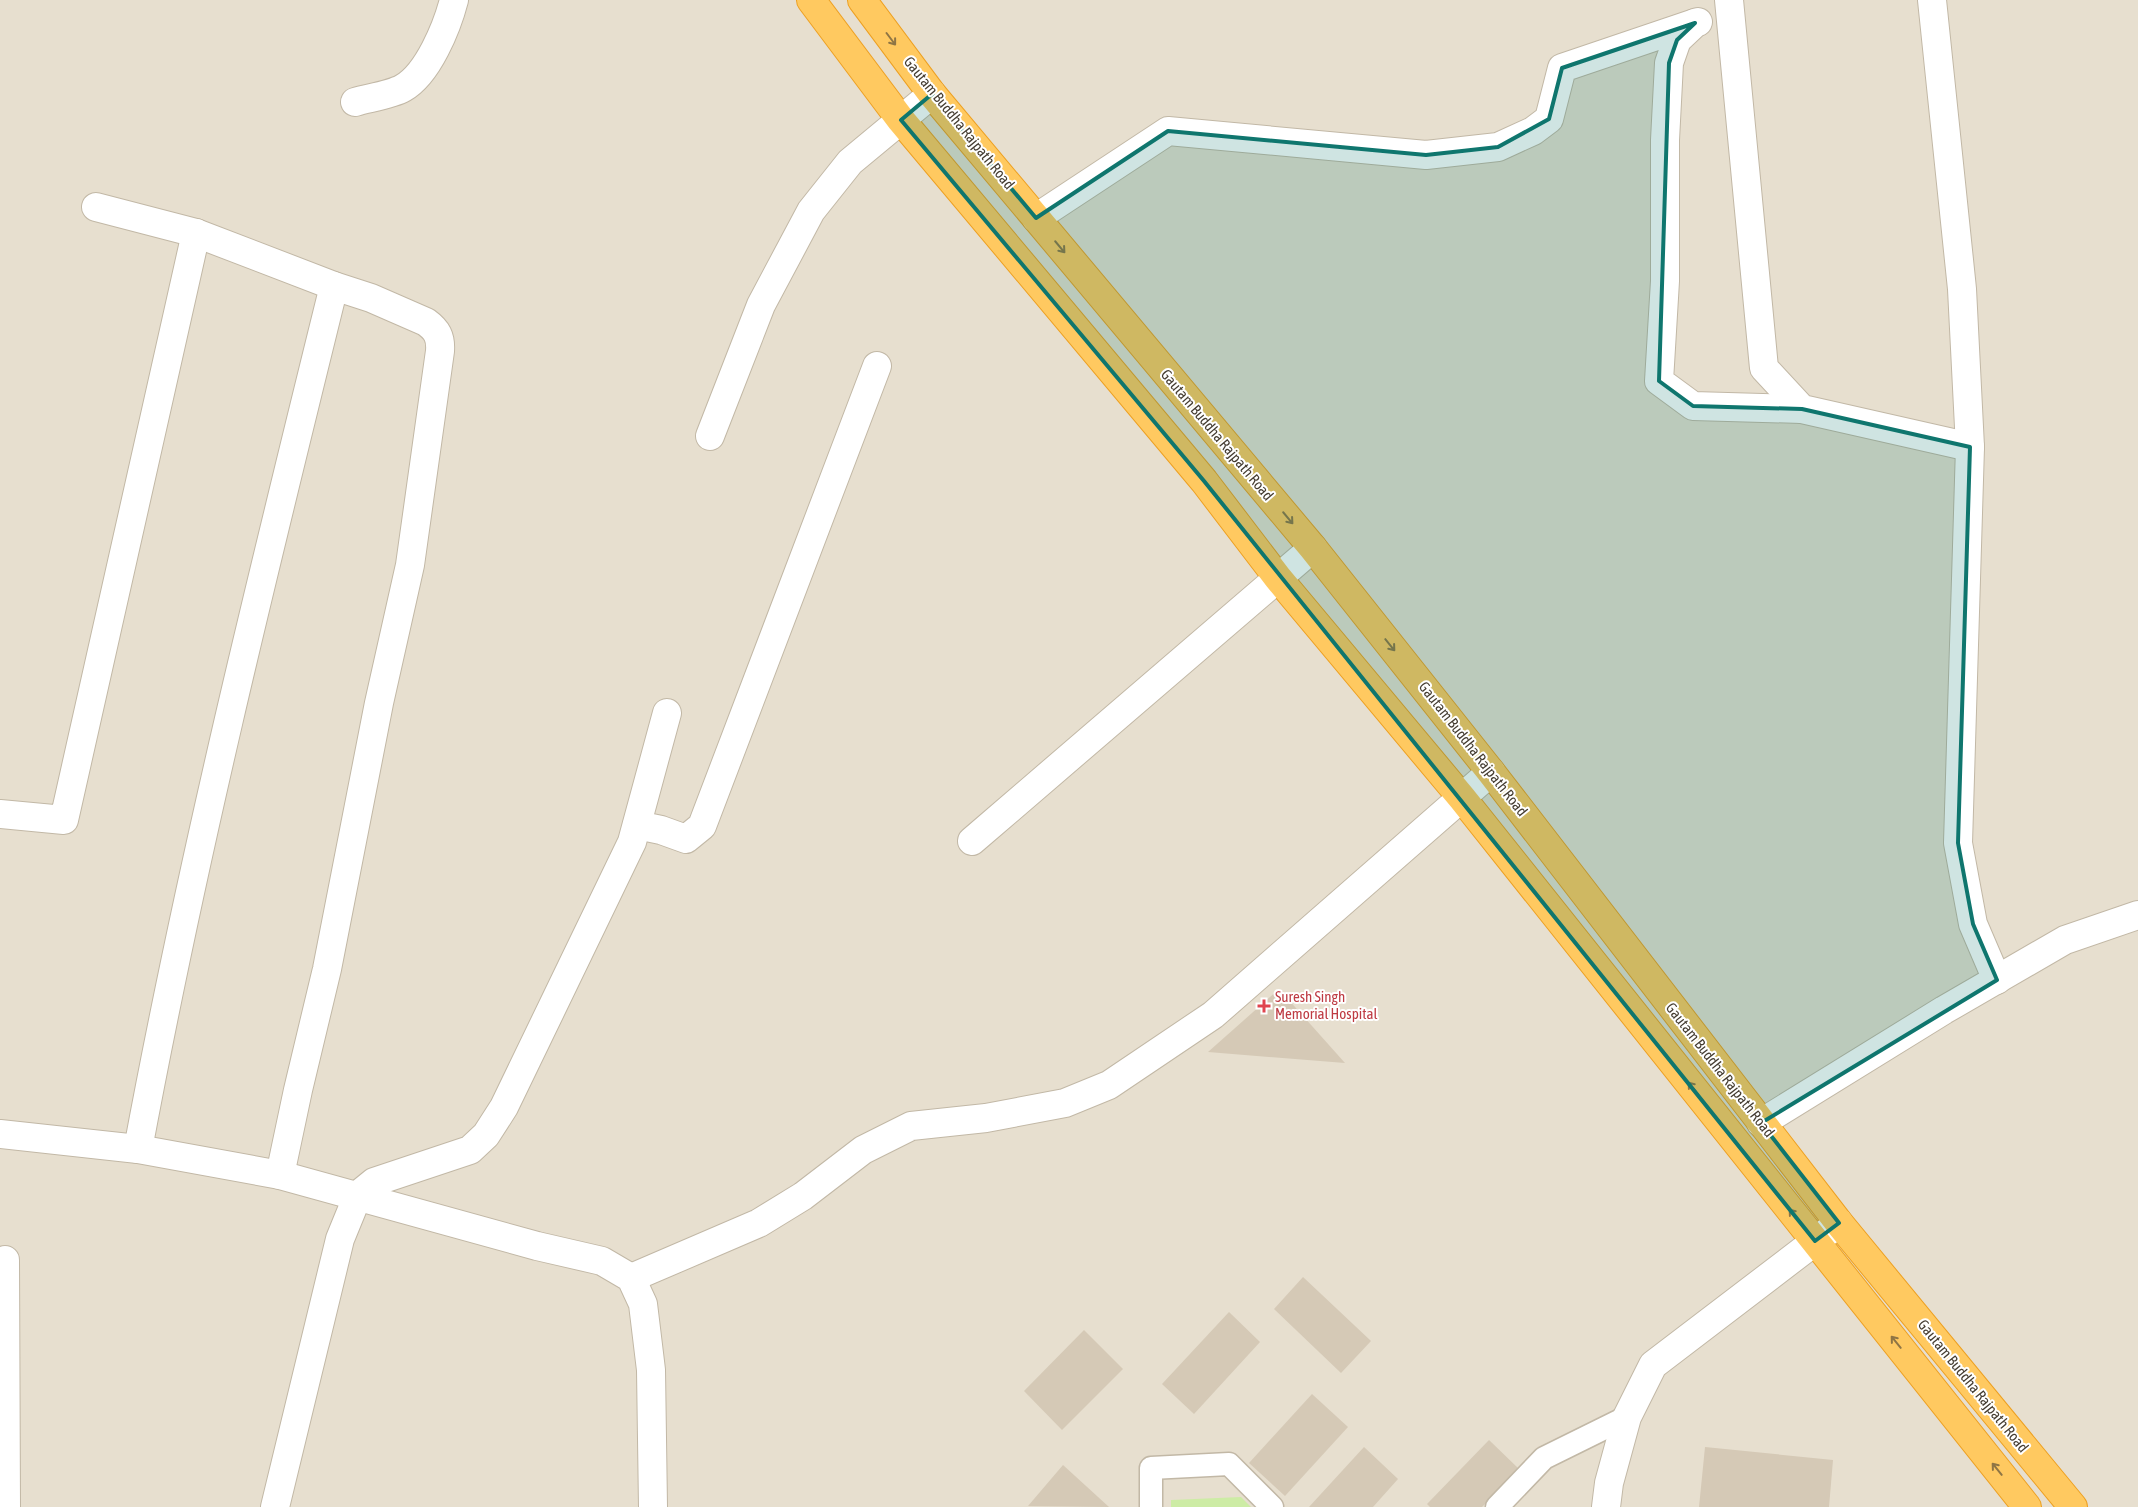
<svg xmlns="http://www.w3.org/2000/svg" width="2138" height="1507" font-family="'Asap Condensed',sans-serif">
<style>
.residential{fill:#e7dfcf}
.green{fill:#cdeca5}
.building{fill:#d5c9b6}
.lines{fill:none;stroke-linecap:round;stroke-linejoin:round}
.lane-casing{stroke:#c2b8a6;stroke-width:25}
.street-casing{stroke:#c2b8a6;stroke-width:30}
.highway-casing{stroke:#eda022;stroke-width:30}
.lane{stroke:#fff;stroke-width:22}
.street{stroke:#fff;stroke-width:28}
.highway{stroke:#ffc960;stroke-width:28}
.oneway{stroke:#8f7544}
.marked{fill:#0f766e;fill-opacity:0.2;stroke:#0f766e;stroke-width:4;stroke-linejoin:round}
.health-dot{fill:#e0444e;stroke:#fff;stroke-width:2}
.labels{text-anchor:middle;stroke-width:4;stroke-linejoin:round;paint-order:stroke}
.street-label{font-size:15px;fill:#453d32;stroke:#fff}
.health-label{font-size:15px;fill:#be3a42;stroke:#fff;text-anchor:start}
</style>
<rect width="100%" height="100%" fill="#f3ede2"/>
<rect class="residential" x="0" y="0" width="2138" height="1507"/>
<polygon class="green" points="1241,1497 1251,1507 1171,1507 1171,1500"/>
<g class="building">
<polygon points="1279,989 1345,1063 1208,1052"/>
<polygon points="1303,1277 1371,1341 1341,1373 1274,1309"/>
<polygon points="1229,1312 1260,1342 1194,1414 1162,1384"/>
<polygon points="1084,1330 1123,1369 1062,1430 1024,1391"/>
<polygon points="1312,1394 1348,1427 1285,1496 1249,1463"/>
<polygon points="1489,1440 1519,1469 1482,1507 1430,1507 1427,1504"/>
<polygon points="1364,1447 1398,1479 1373,1507 1309,1507"/>
<polygon points="1705,1447 1833,1460 1829,1507 1699,1507"/>
<polygon points="1063,1465 1109,1507 1028,1506"/>
</g>
<g class="lines">
<g class="lane-casing">
<g id="lane">
<polyline points="1151,1507 1151,1468 1229,1464 1272,1507"/>
<polyline points="1497,1507 1544,1458 1627,1417"/>
</g>
</g>
<g class="street-casing">
<g id="street">
<polyline points="1729,0 1764,368 1802,409 1970,447"/>
<polyline points="1932,0 1962,289 1970,447 1958,843 1973,924 1997,980"/>
<polyline points="1698,22 1695,23 1677,40 1669,63 1665,140 1665,281 1659,381 1693,406 1802,409"/>
<path d="M355,102C368,98 391,95 403,88C428,74 447,27 454,0"/>
<path d="M96,207L196,233L334,286L371,298L426,322C437,330 441,337 440,351L410,565L379,703L327,969L298,1090L280,1175"/>
<polyline points="1036,218 1168,131 1426,155 1498,147 1533,131 1549,119 1562,68 1695,23"/>
<polyline points="710,436 761,305 811,211 850,162 932,94"/>
<polyline points="0,814 64,820 196,233"/>
<polyline points="637,825 661,830 686,839 702,826 877,366"/>
<polyline points="972,841 1313,548"/>
<polyline points="1761,1123 1944,1010 2065,940 2138,915"/>
<polyline points="0,1134 138,1149 280,1175 537,1246 602,1261 631,1278 643,1304 651,1370 653,1507"/>
<path d="M138,1149C192,859 263,573 334,286"/>
<polyline points="5,1260 6,1507"/>
<polyline points="631,1278 759,1223 803,1196 863,1150 911,1126 986,1118 1065,1103 1109,1085 1213,1015 1491,772"/>
<polyline points="275,1507 340,1239 358,1195 374,1182 470,1150 486,1135 504,1107 632,842 667,713"/>
<polyline points="1606,1507 1609,1483 1627,1417 1653,1365 1839,1223"/>
</g>
</g>
<g class="highway-casing">
<g id="highway">
<polyline points="811,0 901,120 1204,481 1278,578 1462,798 2027,1507"/>
<polyline points="862,0 932,94 1313,548 1491,772 1839,1223 2073,1507"/>
</g>
</g>
<use href="#lane" class="lane"/>
<use href="#street" class="street"/>
<use href="#highway" class="highway"/>
</g>
<defs><path id="oneway-shaft" d="M-6 0H5M1.5-3L5.5 0L1.5 3" fill="none" stroke-width="1.6" stroke-linecap="round" stroke-linejoin="round" transform="scale(1.25)"/></defs>
<g class="oneway">
<use href="#oneway-shaft" transform="translate(891 39) rotate(53)"/>
<use href="#oneway-shaft" transform="translate(1060 247) rotate(50)"/>
<use href="#oneway-shaft" transform="translate(1288 518) rotate(50)"/>
<use href="#oneway-shaft" transform="translate(1390 645) rotate(51)"/>
<use href="#oneway-shaft" transform="translate(1693 1088) rotate(-129)"/>
<use href="#oneway-shaft" transform="translate(1794 1215) rotate(-129)"/>
<use href="#oneway-shaft" transform="translate(1896 1342) rotate(-129)"/>
<use href="#oneway-shaft" transform="translate(1997 1469) rotate(-129)"/>
</g>
<path class="marked" d="M1695,23L1677,40L1669,63L1659,381L1693,406L1802,409L1970,447L1958,843L1973,924L1997,980L1761,1123L1839,1223L1815,1241L1204,481L901,120L932,94L1036,218L1168,131L1426,155L1498,147L1549,119L1562,68Z"/>
<path class="health-dot" d="M1261.5 998.5h5v5h5v5h-5v5h-5v-5h-5v-5h5z"/>
<g class="labels">
<g class="street-label">
<text transform="translate(959 123) rotate(51)" y="5">Gautam Buddha Rajpath Road</text>
<text transform="translate(1217 435) rotate(50)" y="5">Gautam Buddha Rajpath Road</text>
<text transform="translate(1473 749) rotate(52)" y="5">Gautam Buddha Rajpath Road</text>
<text transform="translate(1720 1070) rotate(52)" y="5">Gautam Buddha Rajpath Road</text>
<text transform="translate(1973 1386) rotate(51)" y="5">Gautam Buddha Rajpath Road</text>
</g>
<g class="health-label">
<text x="1275" y="1002">Suresh Singh<tspan x="1275" dy="17">Memorial Hospital</tspan></text>
</g>
</g>
</svg>
